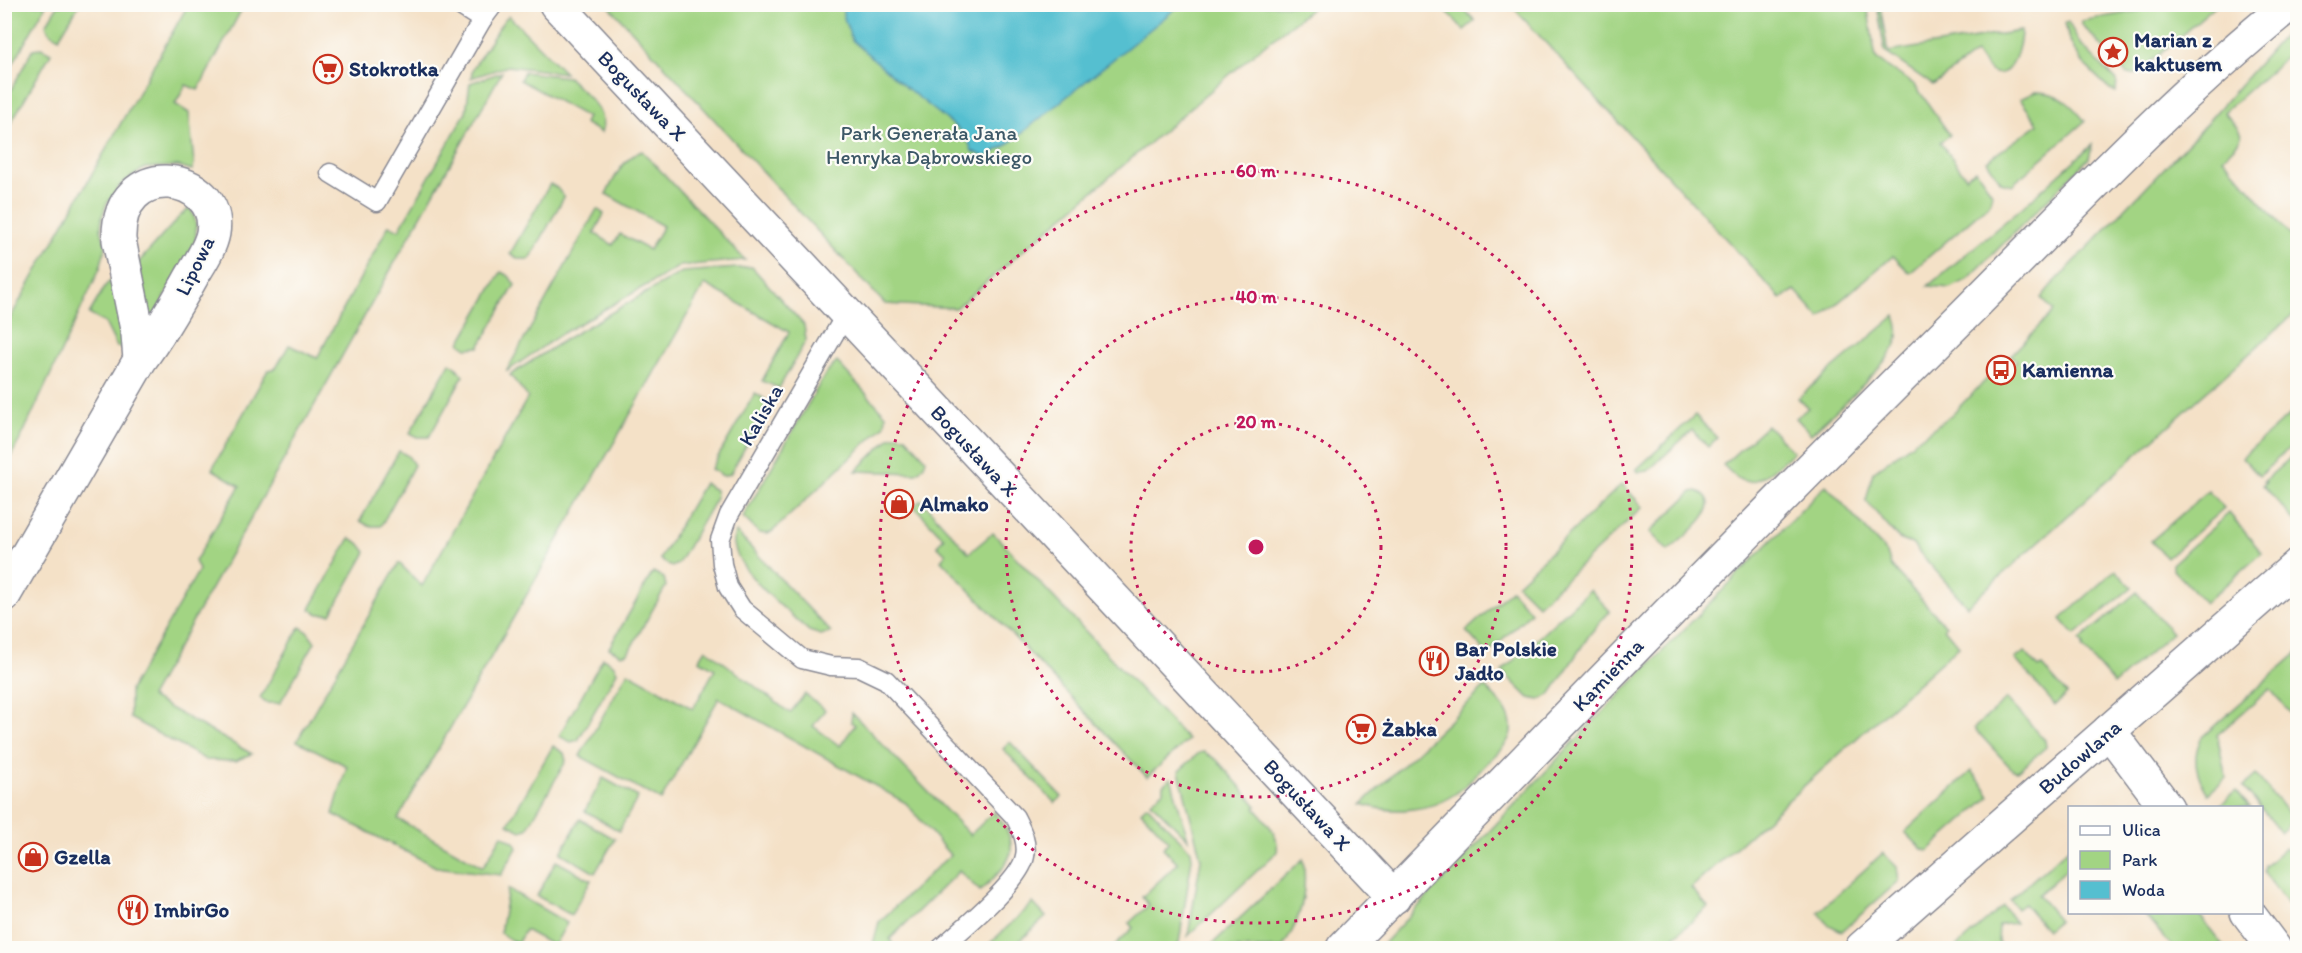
<svg xmlns="http://www.w3.org/2000/svg" width="2302" height="953" font-family="Itim,sans-serif">
<style>
.green{fill:#a2d483;stroke:#5e8270;stroke-width:1.5}
.water{fill:#55bfd0;stroke:#387797;stroke-width:1.5}
.lines{fill:none;stroke-linecap:round;stroke-linejoin:round}
.service-casing{stroke:#888892;stroke-width:21}
.minor-casing{stroke:#888892;stroke-width:36}
.tertiary-casing{stroke:#888892;stroke-width:36}
.service{stroke:#fff;stroke-width:18}
.minor{stroke:#fff;stroke-width:33}
.tertiary{stroke:#fff;stroke-width:33}
.ring{fill:none;stroke:#c2185b;stroke-width:3;stroke-dasharray:3 6}
.labels{text-anchor:middle;stroke-width:4.5;stroke-linejoin:round;paint-order:stroke}
.poi-label{font-size:21px;font-weight:bold;fill:#1b2f5e;stroke:#fdfcf7;text-anchor:start}
.street-label{font-size:21px;fill:#1b2f5e;stroke:#fdfcf7}
.park-label{font-size:21px;fill:#3d5867;stroke:#fdfcf7}
.centre{fill:#c2185b;stroke:#fdfcf7;stroke-width:3}
.ring-label{font-size:18px;text-anchor:middle;font-weight:bold;fill:#c2185b;stroke:#fdfcf7;stroke-width:4.5;stroke-linejoin:round;paint-order:stroke}
</style>
<rect width="100%" height="100%" fill="#fdfcf7"/>
<filter id="ink" filterUnits="userSpaceOnUse"><feTurbulence type="fractalNoise" baseFrequency=".0167" numOctaves="2"/><feDisplacementMap in="SourceGraphic" scale="12" xChannelSelector="R" yChannelSelector="G"/><feConvolveMatrix kernelMatrix="1 2 1 2 8 2 1 2 1" color-interpolation-filters="sRGB"/></filter>
<filter id="wash" filterUnits="userSpaceOnUse"><feTurbulence type="fractalNoise" baseFrequency=".008" numOctaves="4" result="noise"/><feDisplacementMap in="SourceGraphic" scale="24" xChannelSelector="R" yChannelSelector="G"/><feGaussianBlur stdDeviation="1.35" result="paint"/><feColorMatrix in="noise" values="0 0 0 0 0 0 0 0 0 0 0 0 0 0 0 0 0 1.4 0 .05"/><feComposite in="paint" operator="in"/></filter>
<g filter="url(#wash)">
<rect width="100%" height="100%" fill="#f4e1c7"/>
<g class="green">
<polygon points="5,4 46,5 5,78 4,5"/>
<polygon points="2164,4 2216,5 2137,74 2127,74 2082,25 2081,21 2160,7"/>
<polygon points="58,5 79,5 59,38 50,33 46,25"/>
<polygon points="188,5 244,5 198,90 186,85 175,104 189,113 194,164 192,170 178,166 145,168 122,183 106,205 102,217 101,228 106,246 100,268 22,436 5,467 5,327"/>
<polygon points="608,5 1316,5 1262,47 956,308 885,304"/>
<polygon points="1441,5 1460,5 1475,21 1464,30"/>
<polygon points="1511,5 1867,5 1876,59 1915,85 1950,135 1940,142 1966,177 1976,170 1992,193 1990,203 1910,273 1893,256 1820,318 1795,290 1781,299"/>
<path d="M1877,5H1880L1888,52L2021,31C2021,44 2013,81 1992,72C1985,68 1981,59 1976,53L1933,85L1885,52Z"/>
<polygon points="509,16 565,73 508,66 471,78 473,68 504,20"/>
<path d="M2068,22L2080,43L2117,81L2116,92L2110,89C2087,68 2071,55 2065,23Z"/>
<path d="M2297,34V47L2224,112C2245,138 2248,133 2223,158L2297,243V311L1967,606L1912,544L1899,539L1866,501L1873,472L1951,415L1993,373L2000,380L2017,361L2011,355L2054,311L2041,298L2049,288L2196,135L2284,35Z"/>
<polygon points="41,48 51,53 8,128 5,126 5,101 33,49"/>
<polygon points="502,72 150,697 252,754 235,761 206,760 130,718 130,690 199,570 195,561 240,486 212,469 268,370 276,368 289,345 317,358 389,225 399,230 466,112 470,83"/>
<path d="M524,72L568,77C582,92 610,111 601,133L584,123L587,117L520,80Z"/>
<path d="M2035,92C2058,91 2071,104 2085,121L2012,185L2001,182L1987,161L2038,124L2020,99Z"/>
<polygon points="2092,145 2089,158 1967,280 1950,288 1928,286 2025,205"/>
<path d="M642,151L745,260L680,266L563,333L506,372L597,209L604,214L594,233L613,245L620,234L649,250L663,226L606,194C616,176 622,159 642,151Z"/>
<polygon points="550,184 557,188 564,197 530,259 519,259 510,254"/>
<path d="M190,208C197,220 197,229 195,242L152,321L137,264L180,216Z"/>
<polygon points="752,267 804,325 806,340 779,388 762,381 789,332 705,284 398,819 483,867 502,835 515,843 517,848 501,875 436,867 333,814 347,766 297,741 399,563 422,586 528,397 510,375 569,337 682,272"/>
<polygon points="501,272 509,276 515,285 479,347 467,348 460,343"/>
<polygon points="114,278 124,342 122,348 117,347 105,323 89,314 106,285"/>
<path d="M1895,316C1899,326 1900,335 1896,344C1887,366 1831,415 1811,434L1796,418L1808,408L1798,398Z"/>
<polygon points="837,362 886,415 885,425 773,531 768,534 759,533 743,517 826,373"/>
<polygon points="450,363 456,367 463,376 429,437 418,437 410,433"/>
<polygon points="755,393 766,400 768,407 730,474 723,476 711,469"/>
<polygon points="2296,409 2297,441 2259,476 2242,457"/>
<polygon points="1695,415 1717,438 1708,447 1692,430 1648,471 1639,472 1636,470"/>
<path d="M1767,425L1793,452C1781,462 1758,488 1741,480C1734,477 1729,470 1723,465Z"/>
<path d="M899,435L906,437L926,459C925,466 921,470 916,473L856,471L891,437Z"/>
<polygon points="399,451 408,456 414,465 381,526 369,526 360,521"/>
<polygon points="2297,452 2298,521 2296,523 2263,485 2266,482 2264,481"/>
<polygon points="704,483 715,490 716,498 678,564 672,567 660,559"/>
<polygon points="1622,484 1643,507 1538,605 1517,584"/>
<polygon points="1826,485 1887,553 1891,566 1946,626 1944,628 1959,646 1691,888 1708,907 1661,948 1379,948 1583,732"/>
<path d="M1697,491C1732,504 1680,540 1668,551L1650,532L1692,492Z"/>
<polygon points="2208,491 2224,508 2167,558 2151,541"/>
<polygon points="921,500 969,553 993,533 1188,740 1147,777 941,560 946,554 937,545 944,538 914,506"/>
<polygon points="2229,513 2262,553 2205,603 2172,568 2172,564"/>
<path d="M736,532L831,632L821,635L809,631C790,613 721,561 736,532Z"/>
<polygon points="350,538 359,543 366,552 331,614 319,614 310,609"/>
<polygon points="2115,570 2132,587 2075,635 2061,619"/>
<polygon points="653,572 664,578 666,586 628,653 621,655 609,648"/>
<polygon points="1511,590 1531,612 1487,654 1466,631"/>
<polygon points="1590,590 1610,611 1590,634 1550,695 1539,700 1529,698 1502,671"/>
<polygon points="2137,592 2172,633 2114,684 2082,647 2084,645 2080,640"/>
<polygon points="300,627 308,632 315,642 280,703 268,703 260,698"/>
<path d="M706,649L790,713L805,694L825,710L813,726L840,746L855,725L851,722L852,713L970,835L994,812C1026,849 1009,864 980,891L959,871L890,939L895,948H872L879,922L950,855L906,803L719,698L661,800L580,756L628,672L693,709L715,669L699,660Z"/>
<polygon points="2025,652 2039,668 2042,666 2067,694 2055,705 2015,659"/>
<path d="M2297,653V721L2270,689L2217,735L2226,778L2208,794C2196,775 2191,757 2202,737Z"/>
<polygon points="603,658 614,665 617,672 578,740 571,742 559,736"/>
<path d="M1485,687C1496,698 1509,709 1511,725C1513,742 1499,751 1488,762C1478,773 1467,786 1455,794C1429,812 1391,814 1362,804Z"/>
<polygon points="2007,699 2045,740 2046,747 2018,771 2013,770 1974,728"/>
<polygon points="1010,742 1062,797 1055,803 1003,749"/>
<polygon points="553,746 564,753 566,761 527,829 521,831 508,824"/>
<path d="M1204,752L1217,760L1257,806L1255,808C1265,820 1280,835 1277,852L1188,936L1201,859L1179,771L1199,753Z"/>
<polygon points="1971,771 1987,790 1989,797 1928,851 1922,849 1905,832"/>
<polygon points="2256,775 2294,820 2281,832 2243,787"/>
<polygon points="603,778 638,797 619,831 585,811"/>
<polygon points="1171,778 1188,839 1151,802 1163,791 1163,785"/>
<polygon points="2236,791 2250,807 2218,807"/>
<polygon points="1147,805 1191,851 1192,858 1179,943 1173,948 1112,948 1133,928 1129,923 1149,905 1142,897 1178,863 1163,848 1169,841 1141,811"/>
<polygon points="580,819 615,839 595,873 561,853"/>
<polygon points="2069,848 2069,867 2038,895 2059,920 2047,930 2024,904 2017,909 2010,900"/>
<polygon points="2285,848 2297,861 2297,918 2264,872 2265,866"/>
<polygon points="1883,853 1897,867 1899,881 1842,931 1829,925 1818,912"/>
<path d="M1303,859C1308,893 1301,921 1282,948H1208Z"/>
<polygon points="556,861 591,880 571,915 537,896"/>
<polygon points="508,889 567,923 554,946 525,930 517,944 500,933"/>
<polygon points="1033,903 1046,917 1012,948 985,948"/>
<polygon points="2003,906 2016,923 1999,925 1998,942 2004,948 1955,948"/>
<polygon points="2143,913 2198,913 2225,948 2174,948"/>
</g>
<polygon class="water" points="843,5 843,4 1180,5 1007,145 985,157 972,151 966,135 903,85 852,40 843,15"/>
</g>
<g filter="url(#ink)">
<g class="lines">
<g class="service-casing">
<g id="service">
<polyline points="457,4 482,20"/>
<polyline points="330,173 377,202 482,20 494,4"/>
<path d="M846,314L729,515L720,540L722,564L728,587L742,609L802,659L831,666L859,667L886,680L1015,817C1021,829 1028,842 1025,856C1021,881 961,930 941,948"/>
</g>
</g>
<g class="minor-casing">
<g id="minor">
<polyline points="556,4 1394,897"/>
<path d="M4,595L140,360C159,334 175,307 191,278C199,264 210,249 213,233C223,173 116,155 119,240L138,334L140,360"/>
<polyline points="2109,731 2167,808"/>
<polyline points="2247,912 2274,948"/>
<polyline points="1862,948 2298,565"/>
</g>
</g>
<g class="tertiary-casing">
<path id="tertiary" d="M1343,948C1549,736 1754,523 1964,315C2070,209 2173,98 2290,4"/>
</g>
<use href="#service" class="service"/>
<use href="#minor" class="minor"/>
<use href="#tertiary" class="tertiary"/>
</g>
</g>
<g class="ring">
<circle cx="1256" cy="547" r="125"/>
<circle cx="1256" cy="547" r="250"/>
<circle cx="1256" cy="547" r="376"/>
</g>
<defs>
<g id="sight-ring" transform="scale(1.5)"><circle r="9.5" fill="#fdfcf7" stroke="#c8321e" stroke-width="1.5"/><path d="M0-6L1.8-2.2L6-1.7L2.9 1.2L3.7 5.4L0 3.3L-3.7 5.4L-2.9 1.2L-6-1.7L-1.8-2.2Z" fill="#c8321e"/></g>
<g id="supermarket-ring" transform="scale(1.5)"><circle r="9.5" fill="#fdfcf7" stroke="#c8321e" stroke-width="1.5"/><path d="M-6-5.5h2.5l.6 2H6L4.5 2H-2.5L-4.4-4H-6ZM-1.5 3.2a1.3 1.3 0 1 0 .1 0ZM3 3.2a1.3 1.3 0 1 0 .1 0Z" fill="#c8321e"/></g>
<g id="bus-ring" transform="scale(1.5)"><circle r="9.5" fill="#fdfcf7" stroke="#c8321e" stroke-width="1.5"/><path d="M-5-6H5V4H4V6H2V4H-2V6H-4V4H-5ZM-3.5-4V0h7V-4ZM-3.5 1.2v1.5H-2V1.2ZM2 1.2v1.5H3.5V1.2Z" fill="#c8321e"/></g>
<g id="shop-ring" transform="scale(1.5)"><circle r="9.5" fill="#fdfcf7" stroke="#c8321e" stroke-width="1.5"/><path d="M-5-2.5h2.3a2.7 3.5 0 0 1 5.4 0H5L5.5 6h-11ZM-1.5-2.5h3a1.5 2.3 0 0 0-3 0Z" fill="#c8321e"/></g>
<g id="restaurant-ring" transform="scale(1.5)"><circle r="9.5" fill="#fdfcf7" stroke="#c8321e" stroke-width="1.5"/><path d="M-5-6h1v4h1v-4h1v4h1v-4h1v5L-1.5 .5V6h-2V.5L-5-1ZM5-6V6H3V1.5H1.5Q1.5-4 5-6Z" fill="#c8321e"/></g>
</defs>
<g fill-rule="evenodd">
<use href="#sight-ring" x="2113" y="52"/>
<use href="#supermarket-ring" x="328" y="69"/>
<use href="#bus-ring" x="2001" y="370"/>
<use href="#shop-ring" x="899" y="504"/>
<use href="#restaurant-ring" x="1434" y="661"/>
<use href="#supermarket-ring" x="1361" y="729"/>
<use href="#shop-ring" x="33" y="857"/>
<use href="#restaurant-ring" x="133" y="910"/>
</g>
<g class="labels">
<g class="poi-label">
<text x="2134" y="47">Marian z<tspan x="2134" dy="24">kaktusem</tspan></text>
<text x="349" y="76">Stokrotka</text>
<text x="2022" y="377">Kamienna</text>
<text x="920" y="511">Almako</text>
<text x="1455" y="656">Bar Polskie<tspan x="1455" dy="24">Jadło</tspan></text>
<text x="1382" y="736">Żabka</text>
<text x="54" y="864">Gzella</text>
<text x="154" y="917">ImbirGo</text>
</g>
<g class="street-label">
<text transform="translate(642 96) rotate(46)" y="7">Bogusława X</text>
<text transform="translate(195 266) rotate(-64)" y="7">Lipowa</text>
<text transform="translate(761 415) rotate(-60)" y="7">Kaliska</text>
<text transform="translate(974 451) rotate(47)" y="7">Bogusława X</text>
<text transform="translate(1608 675) rotate(-46)" y="7">Kamienna</text>
<text transform="translate(2080 757) rotate(-41)" y="7">Budowlana</text>
<text transform="translate(1307 805) rotate(47)" y="7">Bogusława X</text>
</g>
<g class="park-label">
<text x="929" y="140">Park Generała Jana<tspan x="929" dy="24">Henryka Dąbrowskiego</tspan></text>
</g>
</g>
<circle cx="1256" cy="547" r="9" class="centre"/>
<g class="ring-label">
<text x="1256" y="177">60 m</text>
<text x="1256" y="303">40 m</text>
<text x="1256" y="428">20 m</text>
</g>
<rect width="2302" height="953" fill="none" stroke="#fdfcf7" stroke-width="24"/>
<rect x="2068" y="806" width="195" height="108" fill="#fdfcf7" stroke="#a3aaba" stroke-width="1.5"/>
<rect x="2080" y="826" width="30" height="9" fill="#ffffff" stroke="#a3aaba" stroke-width="1.5"/>
<text x="2122" y="836" font-size="18" fill="#1b2f5e">Ulica</text>
<rect x="2080" y="851" width="30" height="18" fill="#a2d483" stroke="#a3aaba" stroke-width="1.5"/>
<text x="2122" y="866" font-size="18" fill="#1b2f5e">Park</text>
<rect x="2080" y="881" width="30" height="18" fill="#55bfd0" stroke="#a3aaba" stroke-width="1.5"/>
<text x="2122" y="896" font-size="18" fill="#1b2f5e">Woda</text>
</svg>
